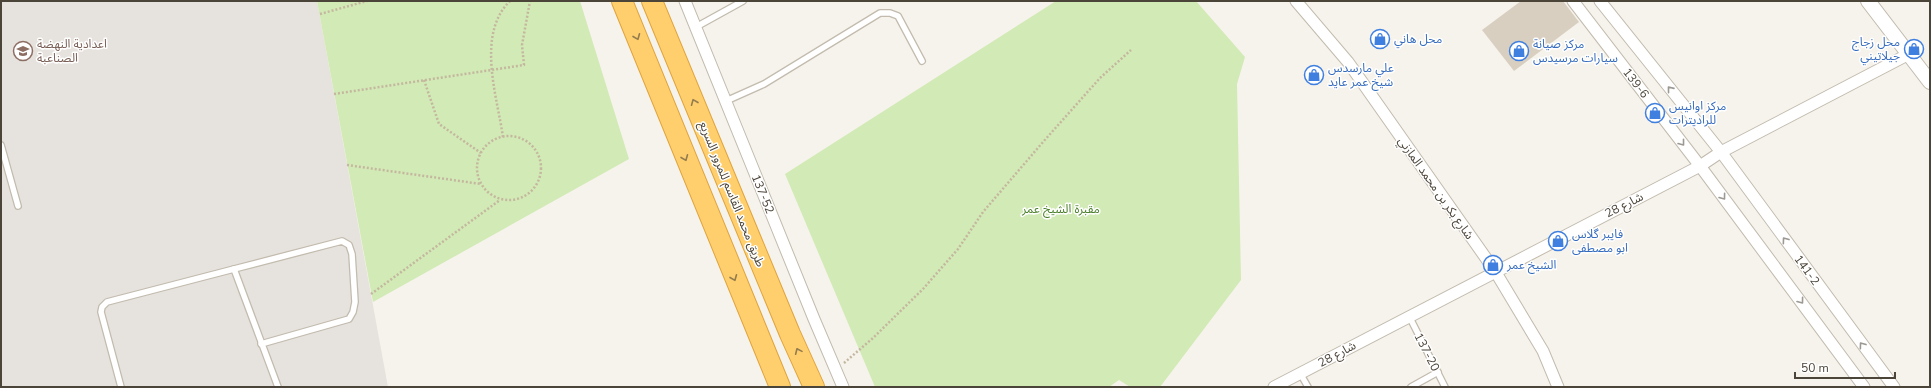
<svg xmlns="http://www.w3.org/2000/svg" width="1931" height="388" font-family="'Nunito Sans','Noto Sans Arabic',sans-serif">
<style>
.industrial{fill:#e6e2dd}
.green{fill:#d2eab5}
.building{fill:#d8cfc1}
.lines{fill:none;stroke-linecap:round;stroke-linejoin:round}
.service-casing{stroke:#c2bbae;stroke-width:8}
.minor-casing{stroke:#c2bbae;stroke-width:13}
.tertiary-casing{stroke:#c2bbae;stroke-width:16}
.motorway-casing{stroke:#e0a43c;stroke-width:22}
.path{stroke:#c4b79f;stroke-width:2.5;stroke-dasharray:2 2;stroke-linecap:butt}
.service{stroke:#fff;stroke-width:5.5}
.minor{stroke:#fff;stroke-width:11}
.tertiary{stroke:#fff;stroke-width:14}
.motorway{stroke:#ffcf6e;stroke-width:20}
.oneway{stroke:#937c4e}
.oneway2{stroke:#9c9892}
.labels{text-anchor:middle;stroke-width:3;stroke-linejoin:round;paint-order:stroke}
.shop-label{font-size:12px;fill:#366cbe;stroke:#fff;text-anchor:start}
.education-label{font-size:12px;fill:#785e54;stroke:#fff;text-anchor:start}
.street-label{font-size:12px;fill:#4b4439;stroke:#fff}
.park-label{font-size:12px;fill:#4a7f2a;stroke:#fff}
</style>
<rect width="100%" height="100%" fill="#f6f3ec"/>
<polygon class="industrial" points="1,1 317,1 388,387 1,387"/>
<g class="green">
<polygon points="317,1 580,1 629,159 373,302"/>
<polygon points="1056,1 1196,1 1245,57 1237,84 1241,280 1160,387 1130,387 1119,380 1109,387 875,387 785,174"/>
</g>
<polygon class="building" points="1521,1 1563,1 1579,22 1514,71 1482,30"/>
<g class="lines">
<g class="service-casing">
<g id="service">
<polyline points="696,27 743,1"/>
<polyline points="726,101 764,84 880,13 890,13 898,16 922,61"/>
<polyline points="1,145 18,206"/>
<polyline points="234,269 342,241 349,245 352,254 355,302 353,312 349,319 261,344"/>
<polyline points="1409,316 1445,387"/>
<polyline points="1300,373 1308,387"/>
<polyline points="121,387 101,312 102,307 107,302 234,269 278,387"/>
<polyline points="1411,387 1438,372"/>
</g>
</g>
<g class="minor-casing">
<g id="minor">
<polyline points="685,1 814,319 843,387"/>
<polyline points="1296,1 1348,62 1495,271 1543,351 1558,387"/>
<polyline points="1573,1 1700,166 1864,387"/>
<polyline points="1600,1 1721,152 1894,387"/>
<polyline points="1274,387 1700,166 1721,152 1909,54"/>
</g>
</g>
<g class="tertiary-casing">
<polyline id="tertiary" points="1868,1 1930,82"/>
</g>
<g class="motorway-casing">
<g id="motorway">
<polyline points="622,1 780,387"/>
<polyline points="652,1 790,334 814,387"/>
</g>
</g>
<g class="path">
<polyline points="320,14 367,1"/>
<polyline points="424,80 439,124 481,153"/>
<polyline points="334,94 524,65 522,45 530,1"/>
<circle cx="509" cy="168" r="32"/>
<path d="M503,137C497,96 476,34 510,1"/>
<polyline points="347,165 481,184"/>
<polyline points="371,294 500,200"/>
<polyline points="844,363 873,338 923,289 958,249 983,212 1043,142 1100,78 1131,50"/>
</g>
<use href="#service" class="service"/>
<use href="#minor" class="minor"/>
<use href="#tertiary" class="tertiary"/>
<use href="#motorway" class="motorway"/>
</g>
<defs><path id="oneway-chevron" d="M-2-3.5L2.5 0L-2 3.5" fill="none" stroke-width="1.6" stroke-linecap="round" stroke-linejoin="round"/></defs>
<g class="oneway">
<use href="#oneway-chevron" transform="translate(637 37) rotate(68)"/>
<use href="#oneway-chevron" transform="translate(694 102) rotate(-112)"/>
<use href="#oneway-chevron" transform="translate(685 158) rotate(68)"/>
<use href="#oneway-chevron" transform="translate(734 278) rotate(68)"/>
<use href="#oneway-chevron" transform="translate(798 351) rotate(-114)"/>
</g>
<g class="oneway2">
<use href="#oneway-chevron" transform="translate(1670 89) rotate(-129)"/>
<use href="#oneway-chevron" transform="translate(1682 143) rotate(52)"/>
<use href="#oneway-chevron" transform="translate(1723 197) rotate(53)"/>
<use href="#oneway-chevron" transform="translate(1785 240) rotate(-126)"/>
<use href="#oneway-chevron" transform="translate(1801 301) rotate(53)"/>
<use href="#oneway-chevron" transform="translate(1862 345) rotate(-126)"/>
</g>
<defs>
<g id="shop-ring" transform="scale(1)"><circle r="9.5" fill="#fff" stroke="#3f7fe0" stroke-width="1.5"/><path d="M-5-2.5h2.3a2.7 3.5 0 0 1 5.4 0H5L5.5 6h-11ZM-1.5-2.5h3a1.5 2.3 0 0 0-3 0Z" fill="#3f7fe0"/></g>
<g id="school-ring" transform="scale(1)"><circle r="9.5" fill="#fff" stroke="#8d6e63" stroke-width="1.5"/><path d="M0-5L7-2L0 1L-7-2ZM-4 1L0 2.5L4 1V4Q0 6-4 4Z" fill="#8d6e63"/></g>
</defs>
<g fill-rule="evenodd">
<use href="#shop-ring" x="1380" y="39"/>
<use href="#shop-ring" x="1914" y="49"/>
<use href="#school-ring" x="23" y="51"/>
<use href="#shop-ring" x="1519" y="51"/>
<use href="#shop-ring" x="1314" y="75"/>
<use href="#shop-ring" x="1655" y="113"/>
<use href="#shop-ring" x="1558" y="241"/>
<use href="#shop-ring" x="1493" y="265"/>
</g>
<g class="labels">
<g class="shop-label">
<text x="1394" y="43">محل هاني</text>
<text x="1900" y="46" text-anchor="end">محل زجاج<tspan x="1900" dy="14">جيلاتيني</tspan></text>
<text x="1533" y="48">مركز صيانة<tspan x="1533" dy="14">سيارات مرسيدس</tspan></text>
<text x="1328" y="72">علي مارسدس<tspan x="1328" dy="14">شيخ عمر عايد</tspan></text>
<text x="1669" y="110">مركز اوانيس<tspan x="1669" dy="14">للراديترات</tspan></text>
<text x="1572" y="238">فايبر گلاس<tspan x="1572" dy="14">ابو مصطفى</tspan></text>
<text x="1507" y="269">الشيخ عمر</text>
</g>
<g class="education-label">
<text x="37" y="48">اعدادية النهضة<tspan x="37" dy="14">الصناعبة</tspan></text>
</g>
<g class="street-label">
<text transform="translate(1636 83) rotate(52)" y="4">139-6</text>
<text transform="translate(1436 188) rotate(55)" y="4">شارع بكر بن محمد المازني</text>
<text transform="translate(732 194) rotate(68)" y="4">طريق محمد القاسم للمرور السريع</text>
<text transform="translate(763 194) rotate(68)" y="4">137-52</text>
<text transform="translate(1624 205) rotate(-27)" y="4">شارع 28</text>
<text transform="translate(1807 270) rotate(54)" y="4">141-2</text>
<text transform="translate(1427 352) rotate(63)" y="4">137-20</text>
<text transform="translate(1337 354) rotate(-28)" y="4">شارع 28</text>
</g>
<g class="park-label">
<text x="1061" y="213">مقبرة الشيخ عمر</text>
</g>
</g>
<rect width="1931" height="388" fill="none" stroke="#4b4439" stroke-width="4"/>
<path d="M1795 372v6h100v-6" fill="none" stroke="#4b4439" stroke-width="2"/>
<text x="1801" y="372" font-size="12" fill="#4b4439" stroke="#ffffff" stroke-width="3" paint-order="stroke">50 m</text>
</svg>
